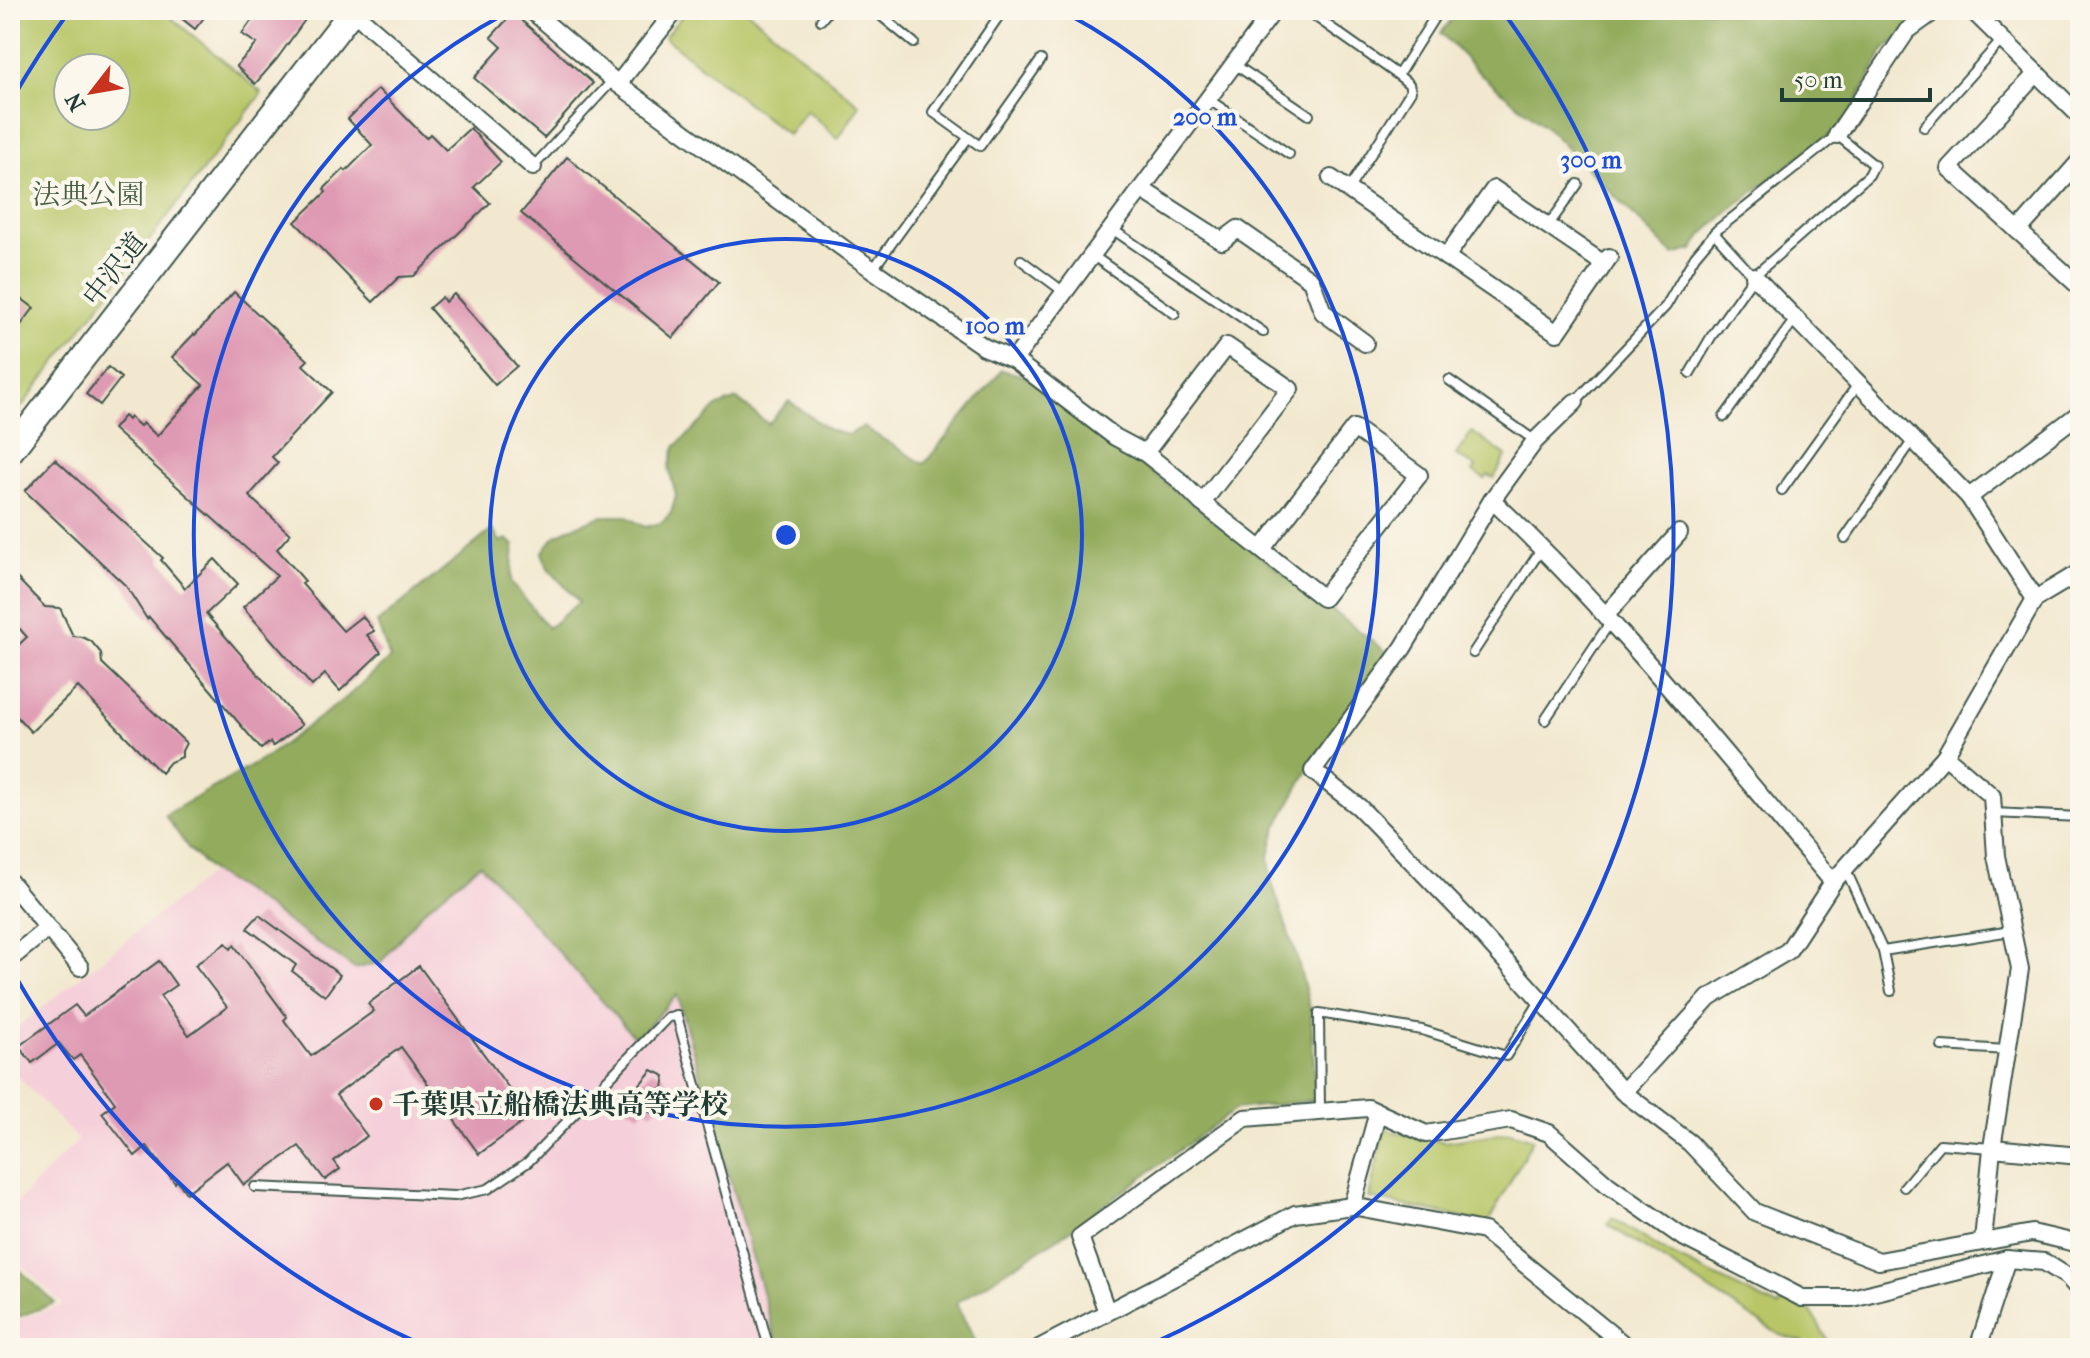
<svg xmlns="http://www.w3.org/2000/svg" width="2090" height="1358" font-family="'IM FELL French Canon','Noto Serif JP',serif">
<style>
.built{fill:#f5cfd9}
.green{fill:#b8c668;stroke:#6c824e;stroke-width:2;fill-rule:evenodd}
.forest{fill:#92ab5c;stroke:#587448;stroke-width:2}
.building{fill:#df9ab3}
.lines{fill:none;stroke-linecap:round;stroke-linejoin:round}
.lane-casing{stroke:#3f574b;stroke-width:12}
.street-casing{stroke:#3f574b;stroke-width:20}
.secondary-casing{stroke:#3f574b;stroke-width:28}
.lane{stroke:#fff;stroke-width:8}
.street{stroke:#fff;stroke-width:16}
.secondary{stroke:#fff;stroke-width:24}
.ring{fill:none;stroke:#1d4ed8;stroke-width:4}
.poi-dot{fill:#c8321e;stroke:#fbf7ec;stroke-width:3}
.labels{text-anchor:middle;stroke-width:8;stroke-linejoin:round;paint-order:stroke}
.park-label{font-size:28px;fill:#455f41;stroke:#fbf7ec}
.street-label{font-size:28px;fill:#1f3d34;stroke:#fbf7ec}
.poi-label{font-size:28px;font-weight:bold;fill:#1f3d34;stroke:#fbf7ec;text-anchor:start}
.centre{fill:#1d4ed8;stroke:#fbf7ec;stroke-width:4}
.ring-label{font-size:24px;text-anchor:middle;font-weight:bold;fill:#1d4ed8;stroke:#fbf7ec;stroke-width:8;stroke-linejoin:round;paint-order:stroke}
</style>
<rect width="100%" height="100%" fill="#fbf7ec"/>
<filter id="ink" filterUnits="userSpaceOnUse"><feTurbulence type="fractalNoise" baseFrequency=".0125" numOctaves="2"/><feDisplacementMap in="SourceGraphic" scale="16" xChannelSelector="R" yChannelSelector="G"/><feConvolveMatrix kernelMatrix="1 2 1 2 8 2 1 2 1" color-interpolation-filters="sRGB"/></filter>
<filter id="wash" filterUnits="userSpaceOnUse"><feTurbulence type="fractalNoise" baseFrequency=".006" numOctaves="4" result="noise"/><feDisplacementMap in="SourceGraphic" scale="32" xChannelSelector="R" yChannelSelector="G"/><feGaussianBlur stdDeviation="1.8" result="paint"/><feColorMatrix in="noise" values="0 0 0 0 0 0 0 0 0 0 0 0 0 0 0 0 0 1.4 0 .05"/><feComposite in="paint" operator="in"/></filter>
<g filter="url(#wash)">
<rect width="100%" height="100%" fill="#f2e8cf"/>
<polygon class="built" points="480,864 636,1038 677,994 774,1333 776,1348 10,1348 10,1323 63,1305 10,1253 10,1209 78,1140 10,1068 10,1033 212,872 242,890 381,962 423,911"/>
<g class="green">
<path d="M10,10H162L262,93L10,422ZM68,68H116V116H68Z"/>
<polygon points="687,10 746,10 860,105 838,139 807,110 788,135 664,37"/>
<polygon points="1472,432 1506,456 1494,478 1488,475 1485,479 1473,472 1476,467 1456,455"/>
<polygon points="1384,1130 1445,1142 1510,1132 1533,1139 1488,1223 1369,1198"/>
<polygon points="1612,1218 1673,1256 1778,1307 1787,1300 1811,1311 1827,1339 1825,1348 1804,1346 1804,1342 1780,1335 1607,1224"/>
</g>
<g class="forest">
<polygon points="1459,10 1922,10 1907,31 1884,50 1852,111 1836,131 1796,159 1728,212 1703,234 1693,250 1673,255 1546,127 1481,75 1441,33"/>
<polygon points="1002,370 1025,376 1392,656 1307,772 1276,828 1269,856 1271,880 1297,958 1311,1012 1316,1100 1236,1109 1066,1233 956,1303 979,1348 776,1348 774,1333 677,995 636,1039 480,864 423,911 381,962 355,969 242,890 212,872 189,849 165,815 262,760 347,697 390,658 377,623 492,530 501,542 507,539 514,545 511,582 548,628 579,602 548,568 542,553 554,537 570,528 602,516 625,516 645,527 661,523 671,513 676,496 669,468 675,447 718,406 737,399 768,424 789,401 829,430 848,435 863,427 924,464"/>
<polygon points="10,1261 55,1303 10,1320"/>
</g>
<g id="blocks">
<g class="building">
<polygon points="171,10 210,10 195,29"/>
<polygon points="259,10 312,10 277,59 255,84 236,66 257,44 242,34"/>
<polygon points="513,13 593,83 544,138 474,78 502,47 491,37"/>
<polygon points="378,89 426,138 430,134 446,150 470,128 501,162 474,187 490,203 414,276 399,277 373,302 295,222 326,192 324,189 344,169 346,171 372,145 348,119"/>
<polygon points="567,157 719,282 673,338 521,213"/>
<polygon points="10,290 34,308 10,339"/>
<polygon points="234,292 308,360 303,365 332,392 272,457 278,463 249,496 290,534 277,549 305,581 302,584 343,631 362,616 374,631 367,635 381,652 340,691 325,674 312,686 243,607 277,576 113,429 124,416 128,420 130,417 140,426 143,423 157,436 203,385 172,357 194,334 195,335"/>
<polygon points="454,294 517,366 495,385 429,308 442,297 445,302"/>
<polygon points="108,367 121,378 100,405 86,394"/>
<polygon points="55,459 163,558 161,560 185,588 215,559 238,584 206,614 302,725 273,746 270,742 261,749 149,617 147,619 126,586 25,491"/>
<polygon points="10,571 45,607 60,608 73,636 82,637 91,641 101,653 102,663 186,743 182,751 182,757 170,762 161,773 78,687 31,732 10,709 10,653 27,637 10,618"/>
<polygon points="259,915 340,975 325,996 292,971 296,965 247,928"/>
<polygon points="226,943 231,949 234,945 287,1017 284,1020 311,1056 374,1011 368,1004 419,966 530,1117 479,1154 401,1047 336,1095 367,1136 334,1161 340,1169 325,1180 299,1146 244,1185 227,1162 186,1193 177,1180 175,1183 147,1146 135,1156 102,1113 115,1103 80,1055 73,1060 59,1043 32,1063 19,1046 75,1005 84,1016 159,961 176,985 160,996 189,1035 227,1007 195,965"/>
<polygon points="652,1070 665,1076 663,1088 660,1090 668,1099 652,1113 645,1108 639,1114 623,1104"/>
</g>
</g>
</g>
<g filter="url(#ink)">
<use href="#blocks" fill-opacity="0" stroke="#3f574b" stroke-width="2"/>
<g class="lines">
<g class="lane-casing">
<g id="lane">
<polyline points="874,10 914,43"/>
<polyline points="1003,10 933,112 980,146 1041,60"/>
<polyline points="1306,10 1398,75 1409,84 1411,91 1348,190"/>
<polyline points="821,20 829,10"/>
<polyline points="1234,64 1309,115"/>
<polyline points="1398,75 1439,10"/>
<polyline points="1208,99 1289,154"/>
<polyline points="1924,127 2002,40"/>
<polyline points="533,167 613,80"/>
<polyline points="1548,226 1578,184"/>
<polyline points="1112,229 1263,332"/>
<polyline points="1714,233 1753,276"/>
<polyline points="1092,255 1175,314"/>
<polyline points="1021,260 1064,292"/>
<polyline points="873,269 968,138"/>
<polyline points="1449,380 1534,440"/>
<polyline points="1575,402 1666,306 1695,256 1717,230 1837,135 1874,165 1869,175 1754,276 1711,337 1690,373"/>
<polyline points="1724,417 1795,319"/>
<polyline points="1782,490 1858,384"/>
<polyline points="1845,538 1913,440"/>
<polyline points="1473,653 1542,548"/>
<polyline points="1545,720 1611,621"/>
<polyline points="1993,813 2080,817"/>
<polyline points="1845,868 1883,951 2011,931"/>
<polyline points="1883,951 1891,991"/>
<polyline points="1942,1046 2007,1050"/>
<polyline points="1320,1112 1319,1013 1422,1030 1506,1056 1540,1001"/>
<polyline points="255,1187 455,1196 488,1189 528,1162 668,1017 677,1016 769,1348"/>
<polyline points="1904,1187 1940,1144 1992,1148"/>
</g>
</g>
<g class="street-casing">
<g id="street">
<polyline points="531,10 618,84 873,270 984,347 1014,360 1115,437 1145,453 1178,479 1202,503 1323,598 1419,475 1354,428 1262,549"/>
<polyline points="1972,10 2080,116"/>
<polyline points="352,11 533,167"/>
<polyline points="2037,73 1949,168 2080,287"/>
<polyline points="618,84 676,10"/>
<polyline points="1837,135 1907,31 1936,10"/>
<polyline points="1331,178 1557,333 1609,257"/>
<polyline points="1141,189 1222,241 1238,229 1311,280 1323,312 1365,343"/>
<polyline points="2018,231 2080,161"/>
<polyline points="1446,257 1494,189 1604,264"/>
<polyline points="1754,276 1969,497 2035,599"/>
<polyline points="1014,360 1274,10"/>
<polyline points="1575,402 1535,441 1492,500 1403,648 1313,771 1359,807 1465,916 1623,1092 1709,998 1788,951 1833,882 1945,756 2035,599 2080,572"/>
<polyline points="1145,453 1227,346 1290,389 1202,503"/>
<polyline points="1969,497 2080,413"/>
<path d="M1492,500C1617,617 1722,752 1833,882"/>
<polyline points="1606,615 1679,533"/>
<polyline points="1945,756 1992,796 1996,856 2020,969 1992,1148 1983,1241"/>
<polyline points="10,882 80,967"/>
<polyline points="10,959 48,928"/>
<polyline points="1623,1092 1690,1143 1755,1212 1879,1261 2032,1233 2080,1244"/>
<polyline points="1992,1148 2080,1156"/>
<polyline points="1352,1206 1378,1112"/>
<polyline points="1107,1312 1080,1237 1245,1118 1368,1108 1426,1134 1511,1120 1549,1133 1608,1185 1681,1236 1802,1298 1852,1298 2007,1259 2044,1262 2068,1277 2080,1291"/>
<polyline points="1039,1348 1295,1214 1352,1206 1484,1231 1628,1348"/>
<polyline points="1978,1348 2007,1259"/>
</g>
</g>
<g class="secondary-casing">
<polyline id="secondary" points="10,452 353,10"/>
</g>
<use href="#lane" class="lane"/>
<use href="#street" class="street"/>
<use href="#secondary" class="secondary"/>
</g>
</g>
<g class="ring">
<circle cx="786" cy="535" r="296"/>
<path d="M1064 12A592 592 0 1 1 508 12"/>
<path d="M425 1346A888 888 0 0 1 13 972M13 98A888 888 0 0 1 68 13M1504 13A888 888 0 0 1 1147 1346"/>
</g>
<circle class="poi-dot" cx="376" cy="1104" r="8"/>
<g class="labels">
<g class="park-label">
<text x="88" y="204">法典公園</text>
</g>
<g class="street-label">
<text transform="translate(114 269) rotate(-52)" y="10">中沢道</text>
</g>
<g class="poi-label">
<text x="392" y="1114">千葉県立船橋法典高等学校</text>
</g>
</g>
<circle cx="786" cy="535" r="12" class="centre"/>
<g class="ring-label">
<text x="1205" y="125">200 m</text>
<text x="1591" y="168">300 m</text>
<text x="995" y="334">100 m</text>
</g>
<rect width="2090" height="1358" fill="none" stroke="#fbf7ec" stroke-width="40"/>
<g transform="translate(92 92) rotate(239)"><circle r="38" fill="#fbf7ec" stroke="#a3ada2" stroke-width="2"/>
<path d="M0-6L14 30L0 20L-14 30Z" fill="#c8321e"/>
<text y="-12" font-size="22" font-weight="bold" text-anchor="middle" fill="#1f3d34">N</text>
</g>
<path d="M1782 88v12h148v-12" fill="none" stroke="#1f3d34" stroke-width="4"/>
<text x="1794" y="88" font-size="24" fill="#1f3d34" stroke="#fbf7ec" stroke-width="6" paint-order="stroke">50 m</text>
</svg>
